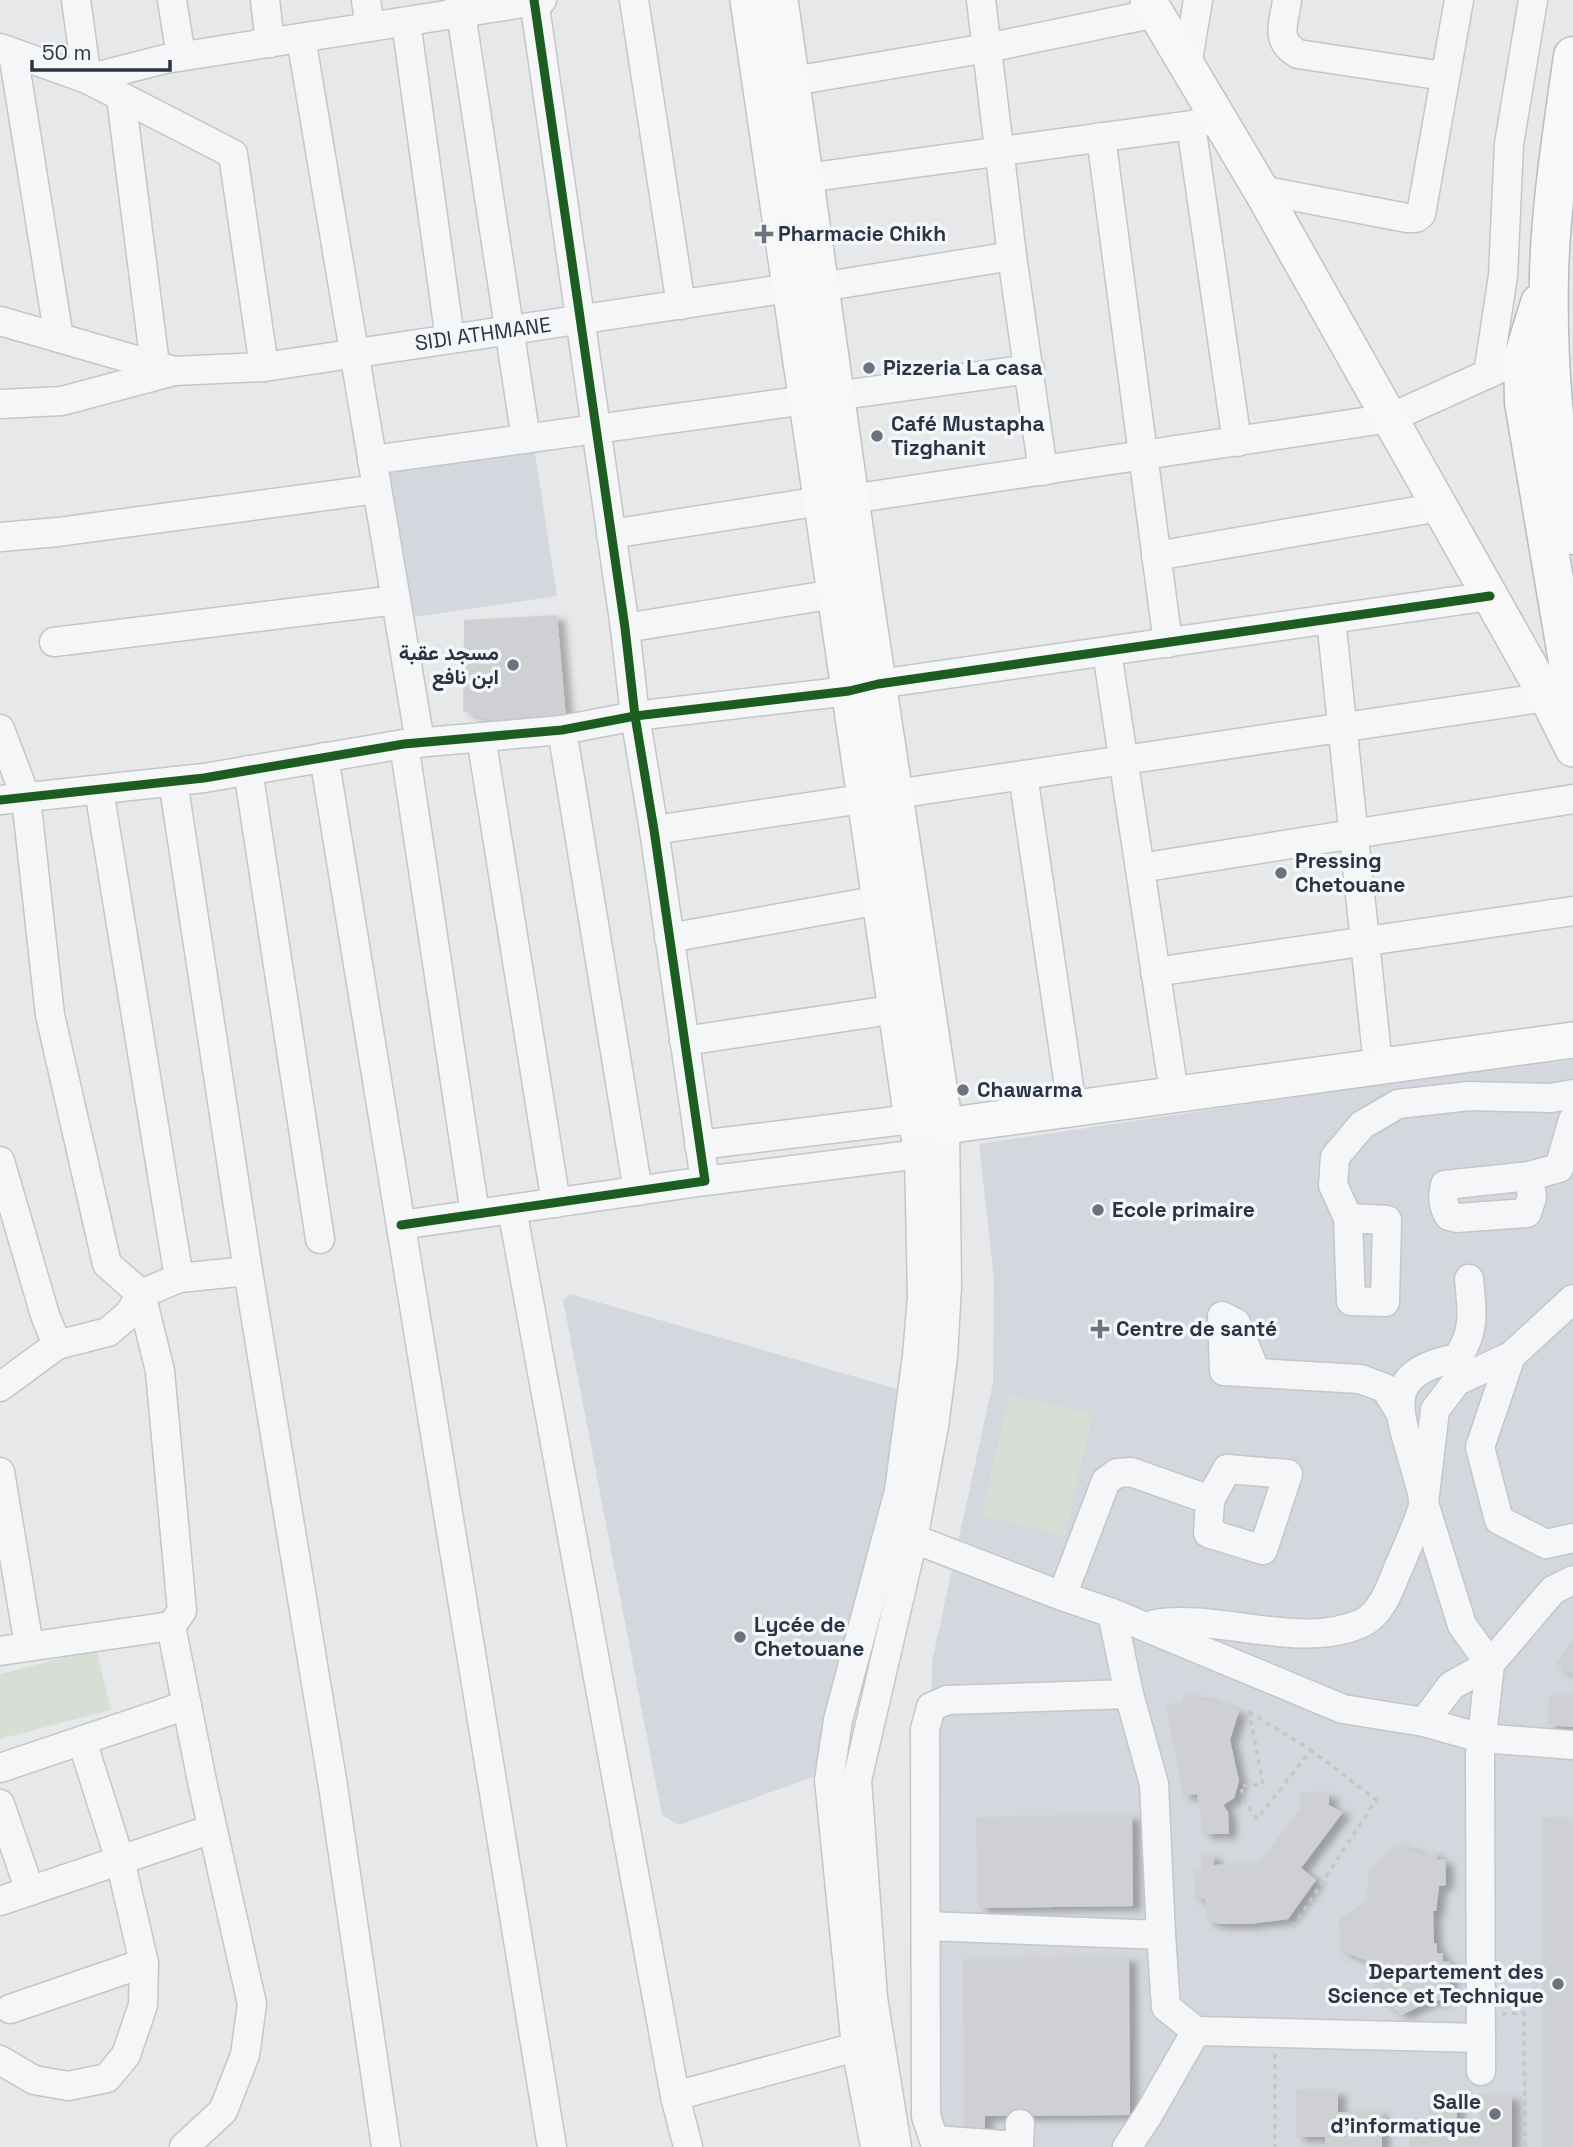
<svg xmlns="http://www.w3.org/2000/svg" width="1573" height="2147" font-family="'Space Grotesk',Vazirmatn,sans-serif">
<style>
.built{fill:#d4d7dd}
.green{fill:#d6ded6}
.building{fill:#ced0d3;filter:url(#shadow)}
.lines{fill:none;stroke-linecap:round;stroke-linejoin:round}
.minor-casing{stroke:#c4c6c8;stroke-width:31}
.major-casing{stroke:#c2c5c8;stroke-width:38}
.highway-casing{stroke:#b8bbbf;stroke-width:41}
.path{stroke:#c5c6ca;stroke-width:3.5;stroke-dasharray:5 5;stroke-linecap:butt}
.minor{stroke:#f5f6f7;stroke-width:28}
.major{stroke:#f8f8f8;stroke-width:35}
.highway{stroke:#f8f8f8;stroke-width:38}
.cycleway-casing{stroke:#f4f6f9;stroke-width:13}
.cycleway{stroke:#1b5e20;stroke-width:9}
.poi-dot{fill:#6c737f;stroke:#f4f6f9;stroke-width:2.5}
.labels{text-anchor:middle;stroke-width:7;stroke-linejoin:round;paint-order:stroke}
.poi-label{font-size:21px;font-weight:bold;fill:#2b3445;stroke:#f4f6f9;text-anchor:start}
.street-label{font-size:21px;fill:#2b3445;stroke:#f4f6f9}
</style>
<defs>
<filter id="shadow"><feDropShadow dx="8" dy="4.5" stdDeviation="3.5" flood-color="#0004"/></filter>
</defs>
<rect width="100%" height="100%" fill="#e6e8ea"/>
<g class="built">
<polygon points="534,447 557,596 408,618 385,469"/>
<polygon points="1573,1060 1573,2147 925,2147 932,1661 993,1382 994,1279 979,1144 1418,1079"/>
<polygon points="570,1294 904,1391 888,1498 816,1776 679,1825 662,1815 563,1300"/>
</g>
<g class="green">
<polygon points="1009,1395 1093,1414 1065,1536 981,1516"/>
<polygon points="96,1649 111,1710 0,1739 0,1674"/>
</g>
<g class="building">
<polygon points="557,615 566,718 493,721 463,711 464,620"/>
<polygon points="1573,1639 1573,1675 1556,1664"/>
<polygon points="1185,1694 1239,1711 1230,1740 1239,1781 1234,1798 1223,1805 1228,1812 1229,1834 1203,1834 1197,1794 1183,1796 1166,1703 1180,1708"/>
<polygon points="1549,1695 1573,1697 1573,1727 1547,1725"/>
<polygon points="1300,1793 1329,1793 1329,1805 1343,1812 1301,1868 1316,1880 1288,1919 1250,1924 1220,1924 1206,1920 1205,1899 1195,1899 1194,1870 1201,1871 1201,1855 1213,1855 1214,1865 1259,1863 1300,1808"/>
<polygon points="1132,1815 1133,1906 978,1908 976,1818"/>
<polygon points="1543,1817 1573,1822 1573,2147 1542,2147"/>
<polygon points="1396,1844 1424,1854 1436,1852 1437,1860 1445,1859 1446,1885 1439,1886 1436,1911 1433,1911 1434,1943 1437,1944 1437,1953 1443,1953 1443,1962 1450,1961 1450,1989 1443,1989 1443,2000 1430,2001 1402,2015 1374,1994 1372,1963 1340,1950 1339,1919 1367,1900 1368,1872"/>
<polygon points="1129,1957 1130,2115 985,2116 985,2129 964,2129 963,1959"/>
<polygon points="1296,2090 1338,2091 1338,2112 1382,2112 1382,2147 1325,2147 1325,2137 1296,2137"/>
<polygon points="1479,2095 1512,2095 1512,2147 1410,2147 1409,2133 1428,2133 1428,2103 1457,2103 1457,2131 1478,2131"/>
</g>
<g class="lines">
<g class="minor-casing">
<g id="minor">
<polyline points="76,0 87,79 165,59 542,0"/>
<polyline points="172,0 181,56"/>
<polyline points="265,0 270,43"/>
<polyline points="366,0 370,27"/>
<polyline points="459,0 526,439"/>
<polyline points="634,0 681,305"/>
<polyline points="981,0 1012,256 1043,471"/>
<path d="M1287,0C1284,24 1274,40 1298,54L1444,76"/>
<polyline points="406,22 450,339"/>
<polyline points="301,38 420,742"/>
<polyline points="0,48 87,79 233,154 264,367"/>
<polyline points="13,53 59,338"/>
<polyline points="1187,66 1198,0"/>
<polyline points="770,85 987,48 1156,13"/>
<polyline points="121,97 155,365"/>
<polyline points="1191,125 1237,442"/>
<polyline points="1101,137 1168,643"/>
<polyline points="784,181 1191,125 1218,118"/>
<polyline points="1261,190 1407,218 1416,218 1421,214 1459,0"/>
<polyline points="0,321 174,371 264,367 790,288 821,287 1012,256"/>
<polyline points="1488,374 1503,276 1509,144 1533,0"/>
<polyline points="0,404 62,401 174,371"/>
<polyline points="372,460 1030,369"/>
<polyline points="611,534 821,501 851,499 1390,418 1523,358"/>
<polyline points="0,537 58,532 377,489"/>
<polyline points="1156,556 1440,507"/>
<polyline points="1331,619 1378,1065"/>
<polyline points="625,628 853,591"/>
<polyline points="54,642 396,600"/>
<polyline points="1107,652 1174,1093"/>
<polyline points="0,729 26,798 50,1015 107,1264 141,1294 160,1371 182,1611 171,1626 0,1651"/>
<polyline points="562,730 638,1191"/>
<polyline points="481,737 556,1203"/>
<polyline points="404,744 475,1214"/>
<polyline points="324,757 552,2147"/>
<polyline points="248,770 320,1239"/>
<polyline points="1023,775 1072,1107"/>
<polyline points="173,781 248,1271"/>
<polyline points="99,790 179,1278"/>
<polyline points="0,800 204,778 404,744 562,730 635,716 849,691 878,684 1490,596"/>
<polyline points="654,830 1547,697"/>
<polyline points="1140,868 1573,799"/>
<polyline points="669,938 880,900"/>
<polyline points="1155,972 1573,911"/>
<polyline points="684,1041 917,1006"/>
<polyline points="699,1145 912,1119 919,1154 922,1297 917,1356 899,1491 838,1720 829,1780 856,2047 875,2147"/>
<polyline points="0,1161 45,1315 57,1345"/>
<path d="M1529,1176L1532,1197L1527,1213L1457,1218L1449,1216C1443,1207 1442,1195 1445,1185L1529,1176L1559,1168L1573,1120"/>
<polyline points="705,1181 919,1154 932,1140"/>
<polyline points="512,1209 675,2096"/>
<polyline points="1348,1218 1387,1220 1385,1302 1351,1301 1348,1218 1333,1185 1335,1157 1362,1125 1398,1104 1469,1096 1551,1098 1573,1094"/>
<polyline points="401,1225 705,1181 654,830 635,716 625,628 534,0"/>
<polyline points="1511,1356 1480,1447 1499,1520 1546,1544 1573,1538"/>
<polyline points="1256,1373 1236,1323 1222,1316 1224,1371 1360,1379 1385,1388 1401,1414"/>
<polyline points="0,1387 57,1345 108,1332 129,1314 141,1294 179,1278 248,1271 333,1786 386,2147"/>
<polyline points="0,1472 29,1646"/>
<polyline points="896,1532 1062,1596 1112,1613 1343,1709 1424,1722 1481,1738 1573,1745"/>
<polyline points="1062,1596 1106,1481 1117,1473 1131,1472 1210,1500 1227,1469 1288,1474 1263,1550 1208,1533 1210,1500"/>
<path d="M1155,1624C1218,1613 1301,1651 1362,1623C1381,1614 1390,1589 1397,1571C1402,1559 1424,1511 1423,1501C1423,1493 1419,1483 1417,1475C1401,1414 1376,1374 1457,1358C1476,1332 1472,1309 1469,1279"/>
<polyline points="171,1626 203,1786 252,2004 245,2055 223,2111 184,2147"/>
<polyline points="1424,1722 1451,1686 1490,1664 1462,1625 1424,1503 1435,1410 1457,1381 1511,1356 1573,1299"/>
<polyline points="0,1768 187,1705"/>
<polyline points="0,1804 30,1891"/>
<polyline points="0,1901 212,1829"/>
<polyline points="926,1926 1161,1935 1154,1784 1129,1694"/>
<polyline points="1161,1935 1166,2007 1196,2031 1481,2038"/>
<polyline points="10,2009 144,1963"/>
<polyline points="0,2060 34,2080 68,2086 107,2078 126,2055 143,2005 144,1963 120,1860 82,1741"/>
<polyline points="1481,2071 1480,1754 1490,1664 1553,1590 1573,1580"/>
<polyline points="1020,2124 1019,2146 934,2140 926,2116 925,1729 931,1707 947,1700 1129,1694 1112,1613"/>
<polyline points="688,2147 675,2096 856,2047 874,2045"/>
<polyline points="897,2147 873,1998 857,1780 913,1539 934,1426 943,1357 947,1286 945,1126"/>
<polyline points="1127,2147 1147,2117 1196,2031"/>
</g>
</g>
<g class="major-casing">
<g id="major">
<polyline points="748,0 912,1119 945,1126 1573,1040"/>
<polyline points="780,0 864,590 945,1126"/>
<polyline points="1148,0 1261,190 1547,697 1573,749"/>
</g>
</g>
<g class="highway-casing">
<g id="highway">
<path d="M1573,56C1563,128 1551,201 1549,274C1547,359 1554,453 1573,535"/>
<polyline points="1540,303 1523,358 1524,402 1573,691"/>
</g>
</g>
<g class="path">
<polygon points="1249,1712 1311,1750 1257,1819 1244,1801 1241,1786 1263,1784"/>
<polyline points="1293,1927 1376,1800 1311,1750"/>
<polyline points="1502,2014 1524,2013 1525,2147"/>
<polyline points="1275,2054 1275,2147"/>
</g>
<use href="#minor" class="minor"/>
<use href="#major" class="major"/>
<use href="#highway" class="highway"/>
<g class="cycleway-casing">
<g id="cycleway">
<polyline points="0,800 204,778 404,744 562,730 635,716 849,691 878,684 1490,596"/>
<polyline points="401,1225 705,1181 654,830 635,716 625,628 534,0"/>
</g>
</g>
<use href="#cycleway" class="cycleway"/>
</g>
<g class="poi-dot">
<path d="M760.5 223.5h7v7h7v7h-7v7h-7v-7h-7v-7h7z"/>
<circle cx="869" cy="368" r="7"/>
<circle cx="877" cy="436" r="7"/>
<circle cx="513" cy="665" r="7"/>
<circle cx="1281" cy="873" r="7"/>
<circle cx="963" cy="1090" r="7"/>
<circle cx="1098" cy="1210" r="7"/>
<path d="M1096.5 1318.5h7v7h7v7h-7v7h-7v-7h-7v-7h7z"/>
<circle cx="740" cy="1637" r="7"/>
<circle cx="1558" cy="1984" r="7"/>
<circle cx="1495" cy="2114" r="7"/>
</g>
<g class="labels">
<g class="poi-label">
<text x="778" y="241">Pharmacie Chikh</text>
<text x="883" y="375">Pizzeria La casa</text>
<text x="891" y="431">Café Mustapha<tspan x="891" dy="24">Tizghanit</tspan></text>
<text x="499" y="660" text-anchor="end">مسجد عقبة<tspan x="499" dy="24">ابن نافع</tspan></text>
<text x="1295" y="868">Pressing<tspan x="1295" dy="24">Chetouane</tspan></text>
<text x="977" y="1097">Chawarma</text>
<text x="1112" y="1217">Ecole primaire</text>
<text x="1116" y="1336">Centre de santé</text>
<text x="754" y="1632">Lycée de<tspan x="754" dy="24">Chetouane</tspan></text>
<text x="1544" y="1979" text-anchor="end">Departement des<tspan x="1544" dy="24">Science et Technique</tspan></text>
<text x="1481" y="2109" text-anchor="end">Salle<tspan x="1481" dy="24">d'informatique</tspan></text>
</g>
<g class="street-label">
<text transform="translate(483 334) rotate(-8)" y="7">SIDI ATHMANE</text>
</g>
</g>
<path d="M32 60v10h138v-10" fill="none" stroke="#2b3445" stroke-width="3.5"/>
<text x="42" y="60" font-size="21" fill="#2b3445" stroke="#f4f6f9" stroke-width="5" paint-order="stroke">50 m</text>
</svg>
